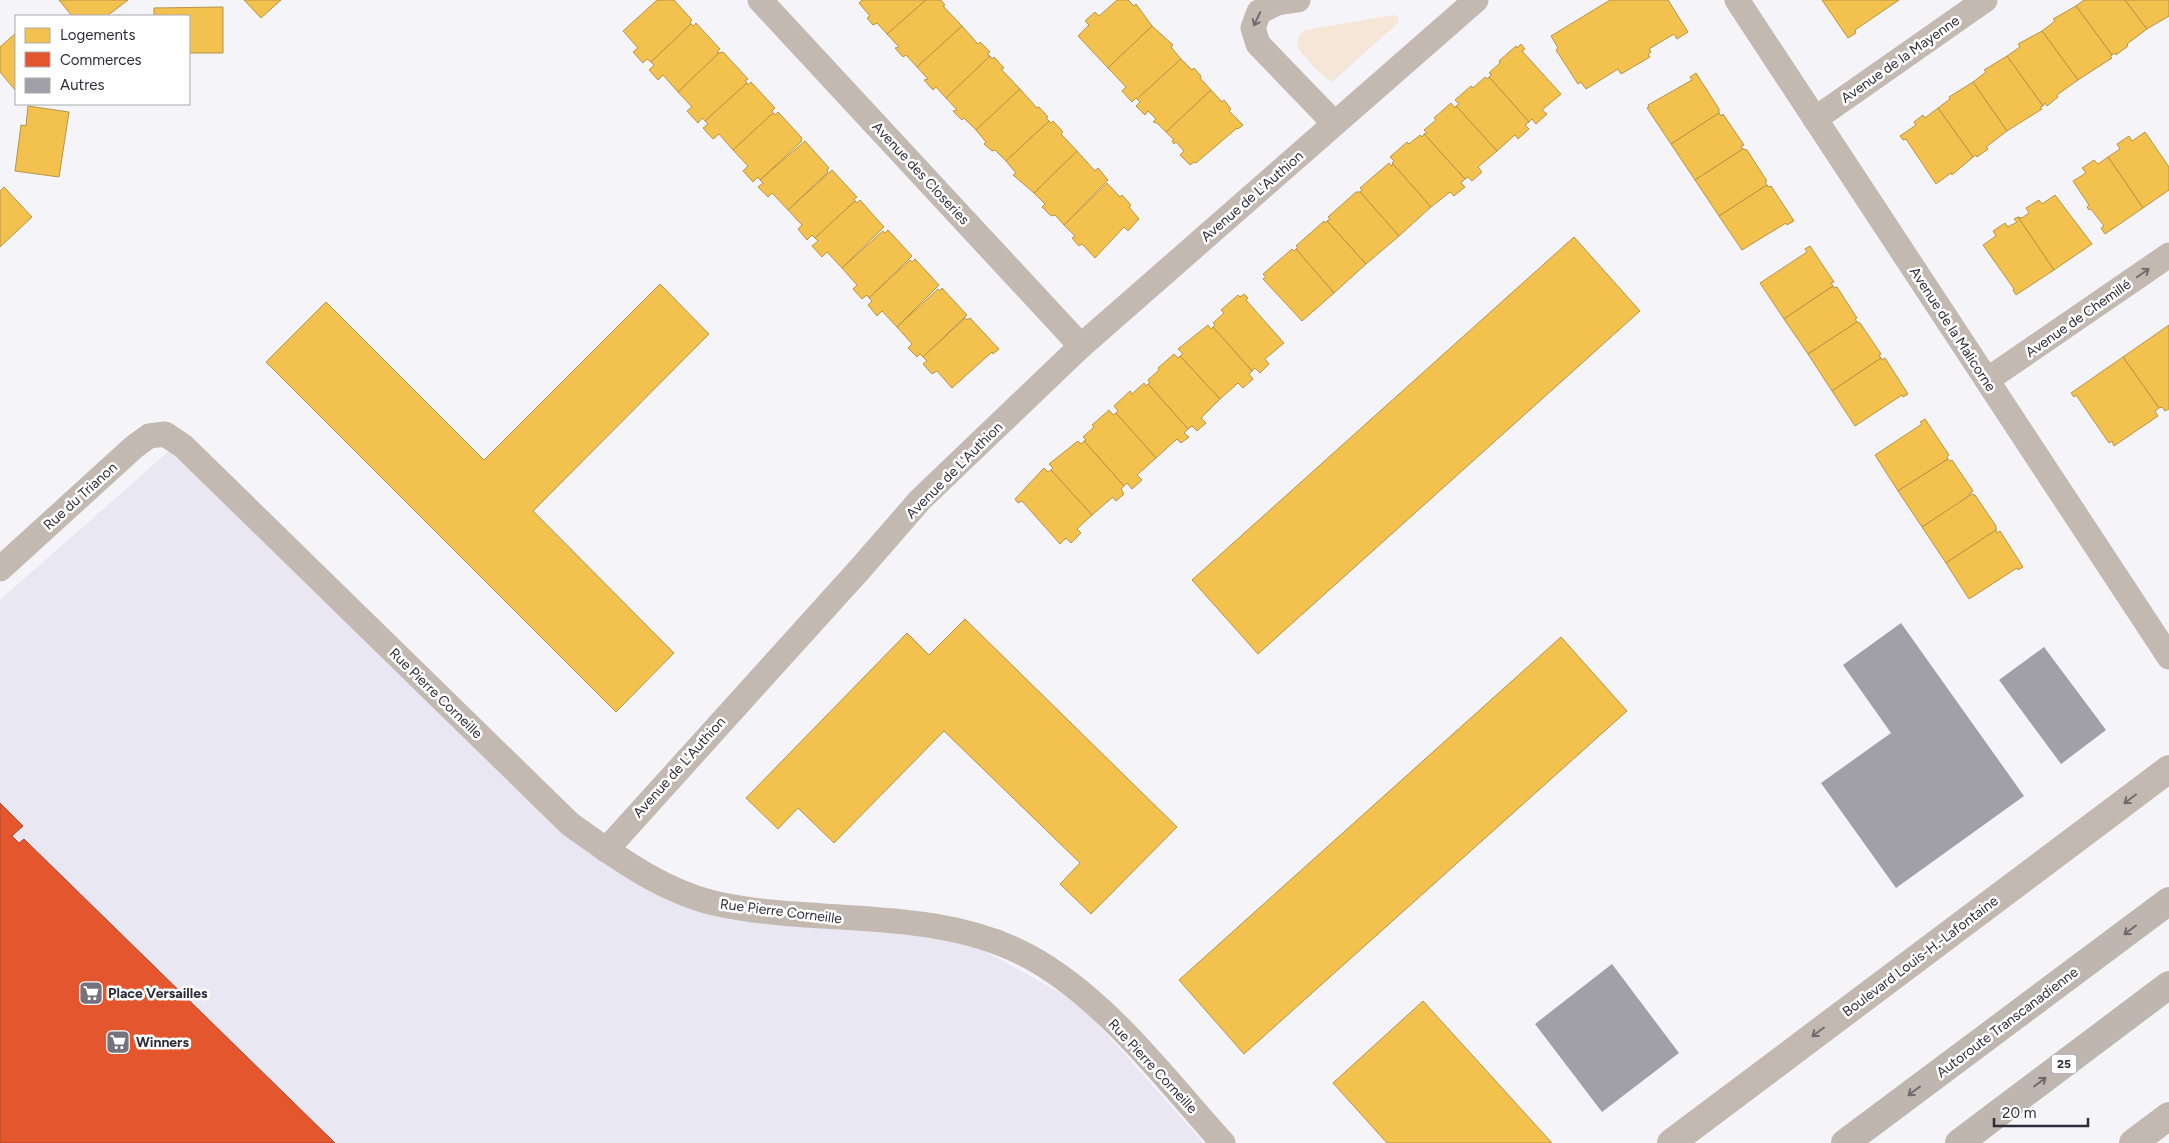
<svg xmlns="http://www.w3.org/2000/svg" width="2169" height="1143" font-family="Figtree,sans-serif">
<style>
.built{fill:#e9e7f2}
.green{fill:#f6e6d8}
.homes{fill:#f2c14e;stroke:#b79448}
.shops{fill:#e4572e;stroke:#ad4a31}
.building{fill:#a1a0a9}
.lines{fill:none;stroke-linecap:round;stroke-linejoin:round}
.street{stroke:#c3b9b1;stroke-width:25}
.secondary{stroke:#c2b8b0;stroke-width:28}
.highway{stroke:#beb6af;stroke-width:28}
.oneway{stroke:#716b6f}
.oneway2{stroke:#6f6a6e}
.labels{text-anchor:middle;stroke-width:5;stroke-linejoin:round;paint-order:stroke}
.shield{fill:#fff;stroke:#6d6b74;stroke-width:1}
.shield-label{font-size:12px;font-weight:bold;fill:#2e2c39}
.street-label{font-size:14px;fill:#2e2c39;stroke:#fff}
.poi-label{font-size:14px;font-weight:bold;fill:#2e2c39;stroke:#fff;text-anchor:start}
</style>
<rect width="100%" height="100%" fill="#f5f4f9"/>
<polygon class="built" points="169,451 612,859 805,927 963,939 1079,1003 1204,1143 0,1143 0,600"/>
<path class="green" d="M1393,15L1398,16V23L1332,82C1325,80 1301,54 1298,47C1295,39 1300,33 1306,30Z"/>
<g class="homes">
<polygon points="59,0 128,0 107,16 72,16"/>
<polygon points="244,0 281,0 261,18"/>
<polygon points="657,0 674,0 692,20 690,22 691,24 651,62 647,59 643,63 633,52 638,48 623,31"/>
<polygon points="862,0 926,0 887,34 877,23 873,25 867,18 870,16 859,3"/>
<polygon points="926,0 941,0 945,5 943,6 962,26 917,67 906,55 903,57 895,48 899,47 887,34"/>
<polygon points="1117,0 1128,0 1134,6 1136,4 1152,26 1108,68 1078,36 1089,25 1085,21 1095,12 1099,16"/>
<polygon points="1610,0 1668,0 1688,32 1677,39 1674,34 1649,49 1651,52 1648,54 1650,57 1621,74 1618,69 1586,89 1581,82 1578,84 1556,50 1558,48 1551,36"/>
<polygon points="1822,0 1899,0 1855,30 1856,33 1848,38"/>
<polygon points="2084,0 2125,0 2147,29 2127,44 2128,46 2116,55 2115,53 2112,55 2076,6"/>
<polygon points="2125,0 2169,0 2169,16 2147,29"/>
<polygon points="2076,6 2112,55 2110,56 2112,58 2078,80 2042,31 2055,21 2053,19"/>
<polygon points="223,7 223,53 189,53 189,16 154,16 154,8"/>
<polygon points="696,23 720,49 717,52 719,53 678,92 663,75 658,80 649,70 654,65 651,62 691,24 693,26"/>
<polygon points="962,26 978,44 980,42 990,52 987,54 990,56 946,98 936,87 933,90 924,80 928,79 917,67"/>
<polygon points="1152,26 1173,45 1171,47 1181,59 1137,99 1136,98 1132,102 1122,91 1126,87 1108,68"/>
<polygon points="2042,31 2078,80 2057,95 2058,97 2047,106 2045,103 2043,106 2007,56 2020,47 2018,44"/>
<polygon points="16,33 16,91 0,72 0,47"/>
<polygon points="1521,44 1525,49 1522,51 1561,94 1542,110 1547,114 1536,124 1532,119 1529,122 1489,77 1492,75 1489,73 1500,63 1499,61 1516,46 1517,48"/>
<polygon points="723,52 748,79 745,81 747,83 705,121 702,118 698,123 687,111 692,107 678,92 719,53"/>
<polygon points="990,56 992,59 994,57 1004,68 1001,69 1020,89 976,130 964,118 962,120 953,111 957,110 946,98"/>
<polygon points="2007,56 2043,106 2040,107 2042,109 2007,131 1973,82 1986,72 1984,70"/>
<polygon points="1181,59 1192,70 1194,68 1201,76 1200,78 1211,90 1166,132 1157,123 1153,122 1156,119 1148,111 1145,115 1136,106 1140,102 1137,99"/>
<polygon points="1696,73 1719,109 1719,113 1671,144 1647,108 1649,107 1648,105 1692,80 1690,77"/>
<polygon points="1485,77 1487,79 1489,77 1529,122 1525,125 1529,129 1518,139 1515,135 1497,151 1456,106 1459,104 1455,100 1471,86 1473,88"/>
<polygon points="751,82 775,108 772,111 773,113 733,150 719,134 713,139 703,128 708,124 705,121 747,83 748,85"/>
<polygon points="1973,82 2007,131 1986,147 1988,149 1977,157 1976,155 1973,157 1938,108 1950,99 1949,97"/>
<polygon points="1020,89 1037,108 1039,107 1048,117 1046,118 1049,121 1006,161 995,150 992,151 984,144 986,142 976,130"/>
<polygon points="1211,90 1222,102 1224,100 1231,109 1229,111 1243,125 1238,129 1237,128 1196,163 1194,162 1190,165 1180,155 1184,151 1176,142 1174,144 1172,141 1174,140 1166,132"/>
<polygon points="1451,103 1455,108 1456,106 1497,151 1478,167 1482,172 1472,181 1468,177 1465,179 1424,134 1427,133 1424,130 1436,120 1434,118"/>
<polygon points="28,106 69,112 59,177 15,171 21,125 26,126"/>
<polygon points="1938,108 1973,157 1952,175 1951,173 1936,184 1906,139 1903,140 1900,136 1916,125 1914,122 1923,115 1925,118"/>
<polygon points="778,112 802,138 801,142 760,180 758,177 753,182 743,171 748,166 733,150 773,113 775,115"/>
<polygon points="1719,113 1721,116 1723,114 1744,145 1741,146 1743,149 1695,180 1671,144"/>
<polygon points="1049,121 1051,123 1053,121 1063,132 1061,134 1077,151 1034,193 1013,175 1016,173 1006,161"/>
<polygon points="2145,132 2169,167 2169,190 2143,208 2108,157 2120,149 2117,144 2129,136 2132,141"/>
<polygon points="1424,134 1465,179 1461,183 1465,187 1454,196 1450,192 1431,207 1392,163 1394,161 1390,157 1407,142 1409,144 1420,135 1422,137"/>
<polygon points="805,141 829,168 827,170 828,172 788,210 772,193 768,197 758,187 763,183 760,180"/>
<polygon points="1743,149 1747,150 1767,181 1765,182 1767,185 1719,216 1695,180"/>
<polygon points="1077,151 1095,171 1098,168 1108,180 1064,225 1055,215 1051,216 1042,207 1045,204 1034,193"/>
<polygon points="2108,157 2143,208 2105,234 2101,228 2104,226 2091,209 2089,210 2087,207 2089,205 2073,181 2086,173 2082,168 2094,160 2098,164"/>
<polygon points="1389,163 1391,166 1393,164 1431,207 1399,236 1360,192 1362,190 1360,188"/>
<polygon points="832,170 857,197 854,199 855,201 815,238 812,235 807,240 798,229 802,225 788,210"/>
<polygon points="1107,183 1120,197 1122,195 1131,205 1129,207 1139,219 1128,231 1124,227 1095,258 1082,244 1079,246 1072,238 1075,236 1064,225"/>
<polygon points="1767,185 1768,187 1771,186 1794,221 1787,225 1786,223 1742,250 1719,216"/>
<polygon points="4,187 32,217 0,247 0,191"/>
<polygon points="1356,192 1360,192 1399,236 1366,264 1327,221 1330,219 1328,217"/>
<polygon points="2055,195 2092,244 2054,270 2018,217 2022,218 2029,213 2026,208 2039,200 2042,204"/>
<polygon points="860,200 884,227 842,268 827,252 822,257 812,246 818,241 815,238 855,201 857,203"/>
<polygon points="2018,217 2054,270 2016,295 2013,290 2014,289 1983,245 1996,236 1993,231 2005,223 2008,227 2017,222 2014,219"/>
<polygon points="1324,221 1325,223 1327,221 1366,264 1334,293 1296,249 1298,248 1296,246"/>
<polygon points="888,230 912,256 869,298 867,295 862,299 853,289 857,285 842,268 883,231 885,233"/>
<polygon points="1574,237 1640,311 1258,654 1192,580"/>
<polygon points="1810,246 1834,282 1831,283 1833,286 1784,319 1760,283 1807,252 1805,249"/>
<polygon points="1292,249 1294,251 1296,249 1334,293 1302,321 1263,279 1266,277 1263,274"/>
<polygon points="915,259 939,285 897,327 882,311 877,316 868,305 872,301 869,298 910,260 912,262"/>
<polygon points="660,284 709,334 533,511 674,653 616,712 266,362 326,302 484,460"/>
<polygon points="1833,286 1834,288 1837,287 1857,318 1855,319 1857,322 1808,354 1784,319"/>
<polygon points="942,288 967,315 923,357 920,354 917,357 908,348 912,344 897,327 938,289 940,291"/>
<polygon points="1244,294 1248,298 1246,300 1284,343 1265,359 1269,364 1260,373 1255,368 1252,371 1213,327 1215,325 1213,323 1224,313 1221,310 1238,295 1240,297"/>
<polygon points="965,318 967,320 970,318 999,349 993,354 992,352 952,388 937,371 932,374 923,364 927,361 923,357"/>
<polygon points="1857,322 1860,323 1881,354 1879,355 1881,358 1832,391 1808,354"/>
<polygon points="1208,325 1211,329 1213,327 1252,371 1249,374 1253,379 1243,388 1238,383 1220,399 1180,356 1183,354 1178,349"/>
<polygon points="2169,325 2169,409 2165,411 2162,407 2159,408 2123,357"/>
<polygon points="1174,354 1178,358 1180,356 1220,399 1201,418 1206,423 1197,431 1192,426 1188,429 1148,384 1150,383 1148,380 1159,370 1158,368"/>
<polygon points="2123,357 2159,408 2155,411 2158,416 2114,446 2112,441 2109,443 2076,395 2074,397 2071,393"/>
<polygon points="1881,358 1882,360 1885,358 1908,394 1903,397 1902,395 1855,426 1832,391"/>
<polygon points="1144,383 1146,386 1148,384 1188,429 1184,433 1189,437 1181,443 1177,439 1156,458 1116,413 1118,411 1114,406 1130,391 1132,394"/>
<polygon points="1109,410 1113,415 1116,413 1156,458 1137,475 1142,480 1132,489 1127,483 1124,486 1084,441 1086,440 1083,437 1094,427 1092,425"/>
<polygon points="1925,419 1949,455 1947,457 1948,459 1898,491 1875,455 1922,424 1920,422"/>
<polygon points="1078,441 1081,444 1084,441 1124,486 1121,489 1124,494 1116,501 1113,497 1092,515 1051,470 1053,468 1049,464"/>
<polygon points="1948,459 1950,461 1952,460 1973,491 1962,501 1922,527 1898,491"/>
<polygon points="1044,468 1048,472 1051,470 1092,515 1077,529 1081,533 1071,543 1066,538 1060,544 1022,501 1018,503 1015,499"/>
<polygon points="1972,494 1975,495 1996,526 1996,530 1946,563 1922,527"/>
<polygon points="1996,530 1997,533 2000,531 2023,567 2018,570 2017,568 1969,599 1946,563"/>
<polygon points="965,619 1177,827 1091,914 1060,884 1080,863 944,731 834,843 798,808 778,829 746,798 907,633 929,655"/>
<polygon points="1561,637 1627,711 1244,1054 1179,980"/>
<polygon points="1423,1001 1552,1143 1387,1143 1333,1083"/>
</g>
<polygon class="shops" points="0,803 23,826 12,836 19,843 24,839 335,1143 0,1143"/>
<g class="building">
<polygon points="1901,623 2024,796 1896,888 1821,783 1891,733 1843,665"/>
<polygon points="2044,647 2106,730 2061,764 1999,680"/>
<polygon points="1612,964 1679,1053 1602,1112 1535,1024"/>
</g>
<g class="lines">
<g class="street">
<polyline points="760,0 1081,346"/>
<polyline points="1298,0 1277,3 1259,12 1253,28 1258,44 1334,123"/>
<polyline points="1737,0 2169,657"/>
<polyline points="1815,119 1985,0"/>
<polyline points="1987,380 2169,255"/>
<path d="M0,569L134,447L149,436L165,434L183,446L570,824C616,857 666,894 723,905C823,925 934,907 1026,955C1104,996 1165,1079 1223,1143"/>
<polyline points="606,850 860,569 920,500 1081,346 1476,0"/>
</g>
<g class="secondary">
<polyline points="1671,1143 2169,769"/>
<polyline points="2133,1143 2169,1116"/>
</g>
<g class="highway">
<polyline points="1845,1143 2169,901"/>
<polyline points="1959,1143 2169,985"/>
</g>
</g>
<defs><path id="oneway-shaft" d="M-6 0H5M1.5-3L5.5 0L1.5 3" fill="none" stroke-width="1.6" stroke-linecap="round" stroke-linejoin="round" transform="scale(1.25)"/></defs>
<g class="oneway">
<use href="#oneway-shaft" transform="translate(1257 19) rotate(115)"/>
<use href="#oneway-shaft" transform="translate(2143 273) rotate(-35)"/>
<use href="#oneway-shaft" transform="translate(2130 799) rotate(143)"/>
<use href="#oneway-shaft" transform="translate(1818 1032) rotate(143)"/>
</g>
<g class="oneway2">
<use href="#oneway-shaft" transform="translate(2130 930) rotate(143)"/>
<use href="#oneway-shaft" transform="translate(2040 1082) rotate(-37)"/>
<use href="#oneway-shaft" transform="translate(1914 1091) rotate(143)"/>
</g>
<defs>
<g id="supermarket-square" transform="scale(1.25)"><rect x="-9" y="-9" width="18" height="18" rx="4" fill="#74727c" stroke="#fff"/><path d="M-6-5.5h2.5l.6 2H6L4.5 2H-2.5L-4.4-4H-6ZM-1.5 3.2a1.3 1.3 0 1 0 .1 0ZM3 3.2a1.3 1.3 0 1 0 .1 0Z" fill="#fff"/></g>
</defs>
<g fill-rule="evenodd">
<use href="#supermarket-square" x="91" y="993"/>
<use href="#supermarket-square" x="118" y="1042"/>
</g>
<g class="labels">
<rect class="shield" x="2051.5" y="1054.5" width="25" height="19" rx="4"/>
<g class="shield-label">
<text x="2064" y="1068">25</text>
</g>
<g class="street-label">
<text transform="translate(1900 59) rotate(-35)" y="5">Avenue de la Mayenne</text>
<text transform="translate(921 173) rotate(47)" y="5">Avenue des Closeries</text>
<text transform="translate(1252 196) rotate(-41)" y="5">Avenue de L'Authion</text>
<text transform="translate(2078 318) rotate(-35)" y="5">Avenue de Chemillé</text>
<text transform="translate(1953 329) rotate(57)" y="5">Avenue de la Malicorne</text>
<text transform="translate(954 470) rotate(-45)" y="5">Avenue de L'Authion</text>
<text transform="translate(80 496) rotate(-42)" y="5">Rue du Trianon</text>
<text transform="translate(436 693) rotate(44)" y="5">Rue Pierre Corneille</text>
<text transform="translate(679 767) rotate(-48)" y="5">Avenue de L'Authion</text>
<text transform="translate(781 911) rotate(7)" y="5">Rue Pierre Corneille</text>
<text transform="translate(1920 956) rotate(-37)" y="5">Boulevard Louis-H.-Lafontaine</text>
<text transform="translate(2007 1022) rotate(-37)" y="5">Autoroute Transcanadienne</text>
<text transform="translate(1153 1066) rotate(47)" y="5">Rue Pierre Corneille</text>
</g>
<g class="poi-label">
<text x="108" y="998">Place Versailles</text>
<text x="136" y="1047">Winners</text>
</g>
</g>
<rect x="15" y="15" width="175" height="90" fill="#ffffff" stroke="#ababb0"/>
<rect x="25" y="28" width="25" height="15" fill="#f2c14e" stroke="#ababb0"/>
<text x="60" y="40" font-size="15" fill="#2e2c39">Logements</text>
<rect x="25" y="52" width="25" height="15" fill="#e4572e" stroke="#ababb0"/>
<text x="60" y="65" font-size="15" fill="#2e2c39">Commerces</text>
<rect x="25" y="78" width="25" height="15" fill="#a1a0a9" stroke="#ababb0"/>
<text x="60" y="90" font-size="15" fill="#2e2c39">Autres</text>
<path d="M1994 1118v8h94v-8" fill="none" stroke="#2e2c39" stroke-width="2.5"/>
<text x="2002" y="1118" font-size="15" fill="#2e2c39" stroke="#ffffff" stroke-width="4" paint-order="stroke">20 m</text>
</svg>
